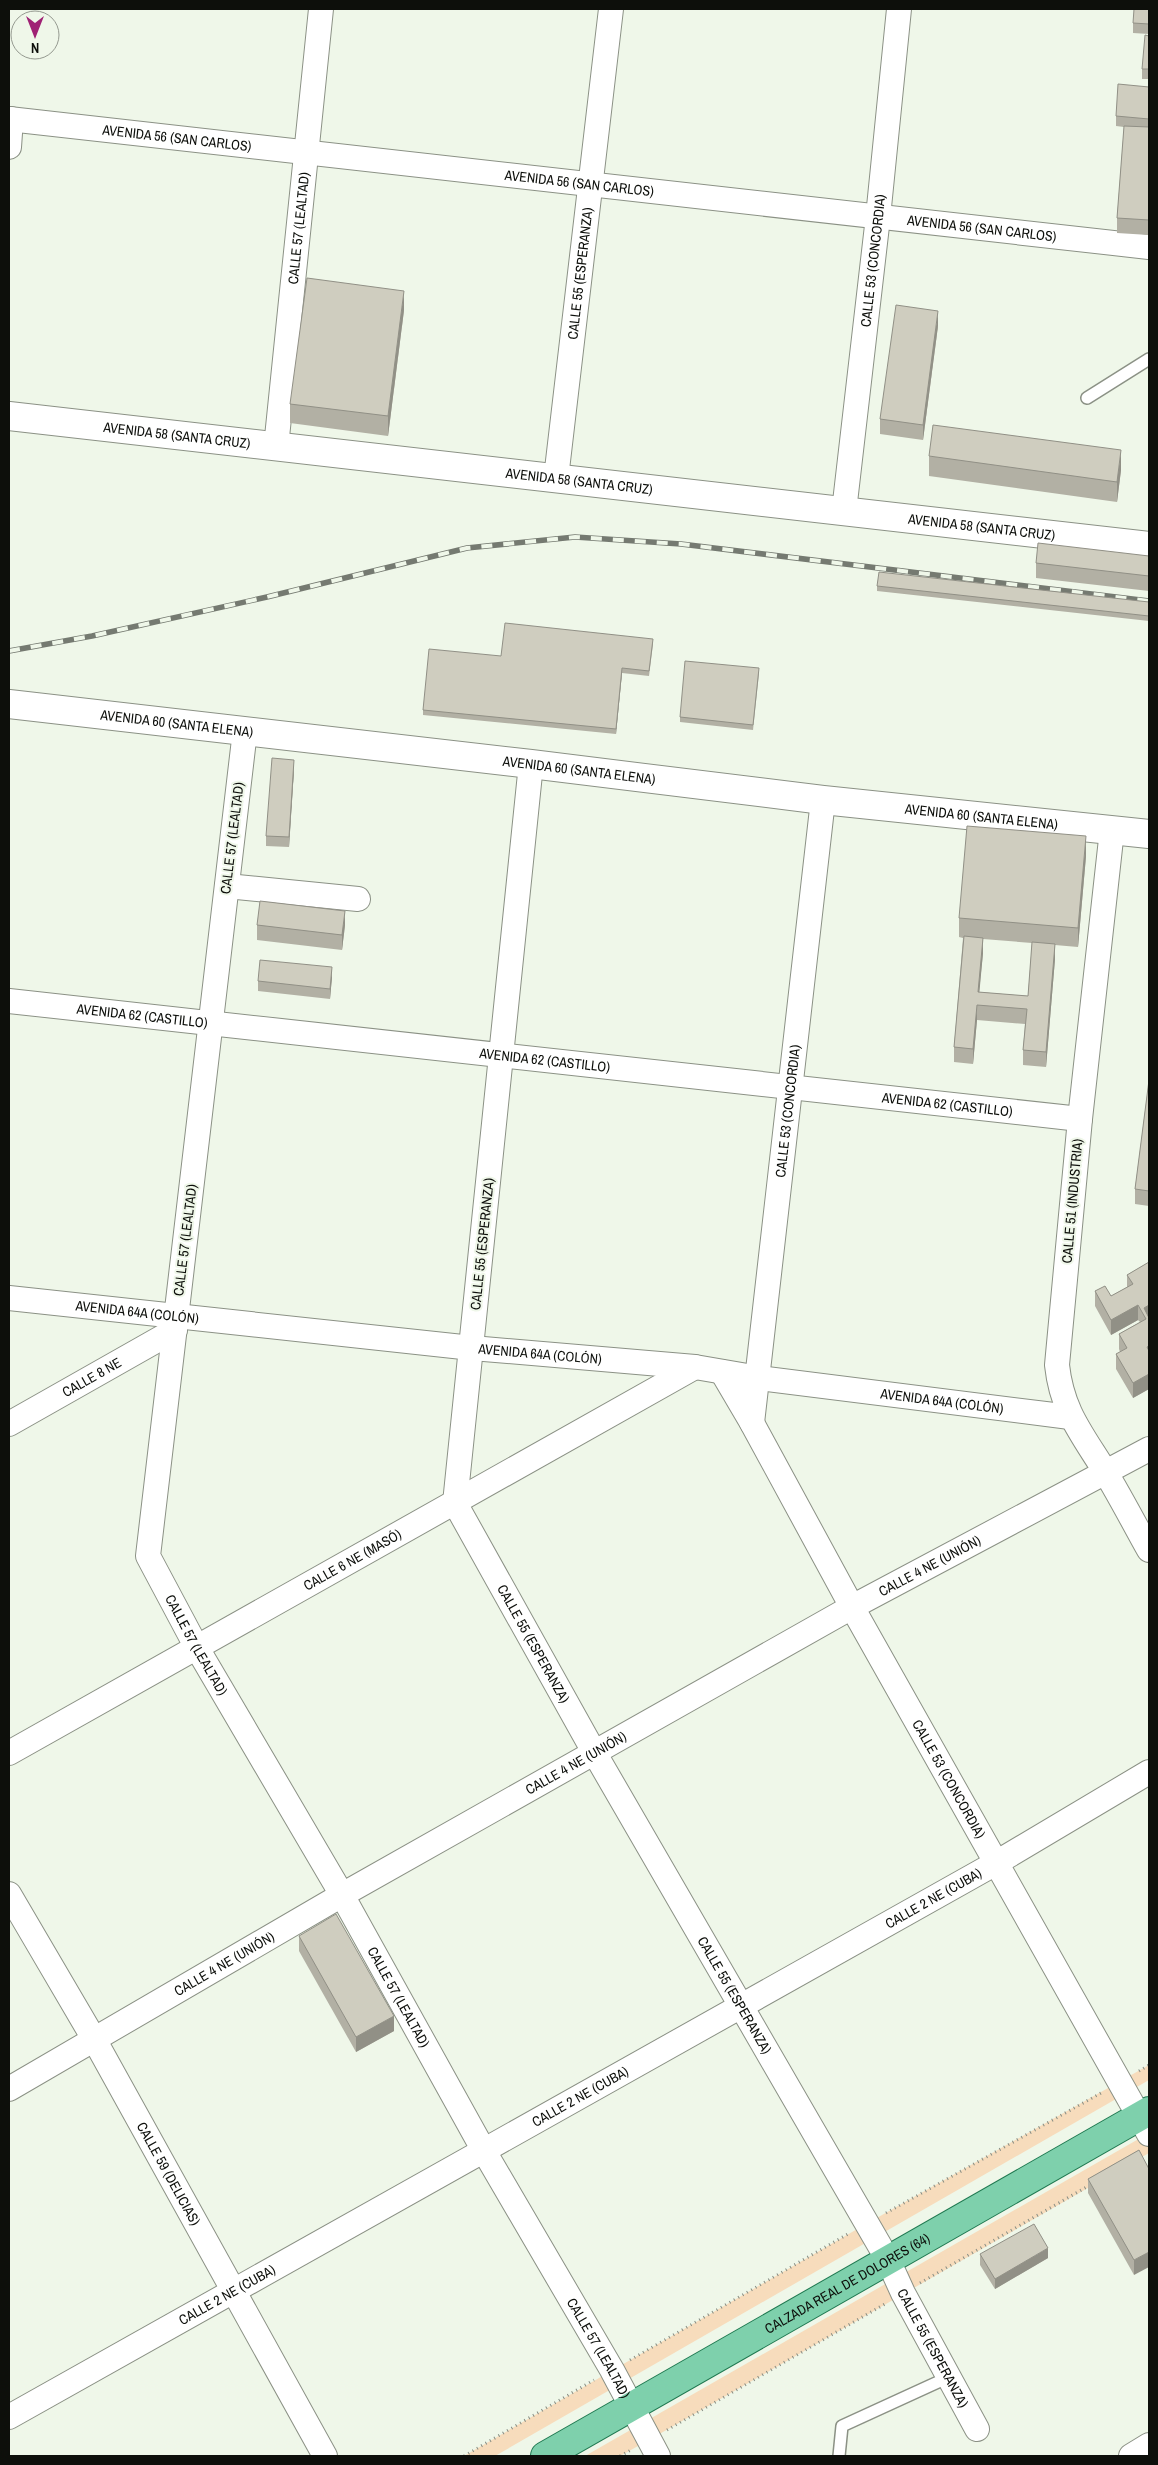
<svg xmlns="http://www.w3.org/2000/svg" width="1158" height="2465" font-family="'Archivo Narrow',sans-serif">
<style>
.green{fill:#f7dcbc}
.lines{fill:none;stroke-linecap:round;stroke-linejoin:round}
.service-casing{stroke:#8b9185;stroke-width:14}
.minor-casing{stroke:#8b9185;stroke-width:26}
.tertiary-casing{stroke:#8b9185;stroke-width:30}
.primary-casing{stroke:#1f7850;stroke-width:30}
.path{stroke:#878d83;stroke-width:3;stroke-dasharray:1 4;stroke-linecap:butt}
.service{stroke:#fff;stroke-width:11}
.minor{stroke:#fff;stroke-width:24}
.tertiary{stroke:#fff;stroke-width:28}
.primary{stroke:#7ed0ac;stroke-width:28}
.rail-casing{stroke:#757a71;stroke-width:5.5}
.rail{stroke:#eff7e9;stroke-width:4;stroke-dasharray:11;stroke-linecap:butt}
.wall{fill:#b2b0a4;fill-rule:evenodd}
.shaded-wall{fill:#919086}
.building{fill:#cfcdbf;stroke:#919086}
.labels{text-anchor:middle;stroke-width:4;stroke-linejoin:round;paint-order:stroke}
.street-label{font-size:14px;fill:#0d0f0b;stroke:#eff7e9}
</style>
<rect width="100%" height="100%" fill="#eff7e9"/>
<g class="green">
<polygon points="1149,2065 1149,2080 495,2456 464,2456 866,2224"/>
<polygon points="1149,2133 1149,2153 649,2440 620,2456 585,2456"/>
</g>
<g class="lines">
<g class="service-casing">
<g id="service">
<polyline points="1087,398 1149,359"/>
<polyline points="839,2456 842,2426 949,2377"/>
</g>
</g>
<g class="minor-casing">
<g id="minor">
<path id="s1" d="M9,119L1149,247"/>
<polyline points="9,147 11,119"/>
<path id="s2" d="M276,447L321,9"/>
<path id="s3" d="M556,478L611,9"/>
<path id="s4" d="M844,511L878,217L899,9"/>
<path id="s5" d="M245,731L148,1556L197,1648L342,1895L484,2151L612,2370L658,2456"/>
<path id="s6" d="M531,764L455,1503L594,1752L888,2260L903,2293L977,2429"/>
<path d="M1112,830L1080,1119L1057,1365C1062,1412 1083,1435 1106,1473C1121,1498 1135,1525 1149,1550"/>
<polyline points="227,886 358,899"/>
<path id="s7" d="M9,1001L1080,1119"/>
<path id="s8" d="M9,1298L472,1348L695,1367L759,1378L1070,1417"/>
<path id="s9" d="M722,1372L752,1423L852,1607L1149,2134"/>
<path id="s10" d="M752,1423L823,800"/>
<path id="s11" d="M9,1424L175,1330"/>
<path id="s12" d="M9,1753L695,1367"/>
<path id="s13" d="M9,1894L94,2039L325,2456"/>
<path id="s14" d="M9,2089L342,1895L852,1607L1149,1449"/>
<path id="s15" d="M9,2417L996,1863L1149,1772"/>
<polyline points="1131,2456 1149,2445"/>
</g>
</g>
<g class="tertiary-casing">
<g id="tertiary">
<path id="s16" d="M9,416L1149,546"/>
<path id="s17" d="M9,704L531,764L823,800L1149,834"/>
</g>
</g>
<g class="primary-casing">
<g id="primary">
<path id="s18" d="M545,2456L1149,2111"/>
</g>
</g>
<g class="path">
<polyline points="1139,2071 1149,2065"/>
<polyline points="886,2213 1101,2093"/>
<polyline points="920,2283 1090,2185"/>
<polyline points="630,2360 848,2234"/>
<polyline points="667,2430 885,2304"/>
<polyline points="464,2456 594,2380"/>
<polyline points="620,2456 631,2450"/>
</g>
<use href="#service" class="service"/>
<use href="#minor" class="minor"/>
<use href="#tertiary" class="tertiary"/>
<use href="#primary" class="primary"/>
<g class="rail-casing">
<polyline id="rail" points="9,651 92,636 267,597 467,548 575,537 681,544 1149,601"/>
</g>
<use href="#rail" class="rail"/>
</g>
<g class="wall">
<polygon points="1149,9 1149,34 1133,33 1133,23"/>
<polygon points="1149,36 1149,79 1142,79 1142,69"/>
<polygon points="1149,87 1149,235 1117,233 1117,218 1124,127 1116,126 1116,116"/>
<polygon points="404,310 388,436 290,423 290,404"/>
<polygon points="938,326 923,440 880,434 880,419"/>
<polygon points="929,456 1121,470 1117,502 929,476"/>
<polygon points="1149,556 1149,591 1036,578 1036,563"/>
<polygon points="877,586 1149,602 1149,621 877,591"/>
<polygon points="653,644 649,676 622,673 616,734 423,715 423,710 501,656"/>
<polygon points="759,673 753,730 680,722 680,717"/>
<polygon points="294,770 289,847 266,846 266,836"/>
<path d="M1086,856L1078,947L1055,945V959L1046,1067L1023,1065V1050L1025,1024L977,1020L973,1064L954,1062V1047L963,938L959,937V918ZM983,939L1032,943L1028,996L979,992L983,953Z"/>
<polygon points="257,925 345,925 342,950 257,940"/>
<polygon points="332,977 330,999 258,991 258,981"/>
<polygon points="1149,1080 1149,1206 1135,1204 1135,1189"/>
<polygon points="1149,1262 1149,1389 1133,1398 1116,1369 1116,1354 1120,1352 1119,1349 1119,1334 1140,1322 1138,1320 1111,1335 1095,1306 1095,1291 1111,1296 1127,1287 1127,1275"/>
<polygon points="299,1936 394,2031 356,2052 299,1951"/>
<polygon points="1139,2150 1134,2275 1088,2193 1088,2179"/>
<polygon points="980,2254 1048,2258 995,2289 980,2265"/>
</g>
<g class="shaded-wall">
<polygon points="404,291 404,310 388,436 388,416"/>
<polygon points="938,311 938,326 923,440 923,425"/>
<polygon points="1121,450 1121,470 1117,502 1117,482"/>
<polygon points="622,668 622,673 616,734 616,729"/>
<polygon points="294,760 294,770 289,847 289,837"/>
<polygon points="1086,836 1086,856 1078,947 1078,928"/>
<polygon points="345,911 345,925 342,950 342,935"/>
<polygon points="983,938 983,953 978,1007 978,992"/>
<polygon points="1055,944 1055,959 1046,1067 1046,1052"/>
<polygon points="332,967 332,977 330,999 330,989"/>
<polygon points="977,1005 977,1020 973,1064 973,1049"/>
<polygon points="1138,1305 1138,1320 1111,1335 1111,1320"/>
<polygon points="1149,1305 1149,1320 1146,1319 1144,1308"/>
<polygon points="1149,1374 1149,1389 1133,1398 1133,1383"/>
<polygon points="394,2016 394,2031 356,2052 356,2037"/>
<polygon points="1048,2248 1048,2258 995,2289 995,2279"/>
<polygon points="1149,2252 1149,2267 1134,2275 1134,2260"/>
</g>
<g class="building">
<polygon points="1134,9 1149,9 1149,24 1133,23"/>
<polygon points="1145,35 1149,36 1149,69 1142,69"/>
<polygon points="1118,84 1149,87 1149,119 1116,116"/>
<polygon points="1124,126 1149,127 1149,220 1117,218"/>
<polygon points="307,278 404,291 388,416 290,404"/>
<polygon points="896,305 938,311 923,425 880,419"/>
<polygon points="933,425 1121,450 1117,482 929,456"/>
<polygon points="1038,543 1149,556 1149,576 1036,563"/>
<polygon points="879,572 1149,602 1149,616 877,586"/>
<polygon points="505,623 653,639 649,671 622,668 616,729 423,710 429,649 501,656"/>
<polygon points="685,661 759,668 753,725 680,717"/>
<polygon points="272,758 294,760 289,837 266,836"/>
<polygon points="967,826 1086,836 1078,928 959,918"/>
<polygon points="260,901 345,911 342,935 257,925"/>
<polygon points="964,936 983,938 978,992 1028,996 1032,942 1055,944 1046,1052 1023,1050 1027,1009 977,1005 973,1049 954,1047"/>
<polygon points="260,960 332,967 330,989 258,981"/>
<polygon points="1149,1080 1149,1191 1135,1189"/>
<polygon points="1149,1262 1149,1305 1144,1308 1149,1318 1149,1346 1147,1347 1149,1351 1149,1374 1133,1383 1116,1354 1127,1348 1119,1334 1146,1319 1138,1305 1111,1320 1095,1291 1105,1286 1111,1296 1133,1284 1127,1275"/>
<polygon points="336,1914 394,2016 356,2037 299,1936"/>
<polygon points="1139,2150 1149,2169 1149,2252 1134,2260 1088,2179"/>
<polygon points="1034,2224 1048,2248 995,2279 980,2254"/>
</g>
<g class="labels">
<g class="street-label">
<text dy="5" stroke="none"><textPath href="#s1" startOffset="169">AVENIDA 56 (SAN CARLOS)</textPath></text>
<text dy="5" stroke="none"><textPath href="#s1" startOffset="574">AVENIDA 56 (SAN CARLOS)</textPath></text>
<text dy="5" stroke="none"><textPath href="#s2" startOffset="220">CALLE 57 (LEALTAD)</textPath></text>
<text dy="5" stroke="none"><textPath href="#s1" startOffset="979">AVENIDA 56 (SAN CARLOS)</textPath></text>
<text dy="5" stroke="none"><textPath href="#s4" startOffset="252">CALLE 53 (CONCORDIA)</textPath></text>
<text dy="5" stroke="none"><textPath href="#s3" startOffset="206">CALLE 55 (ESPERANZA)</textPath></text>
<text dy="5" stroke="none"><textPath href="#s16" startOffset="169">AVENIDA 58 (SANTA CRUZ)</textPath></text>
<text dy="5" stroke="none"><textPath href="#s16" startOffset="574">AVENIDA 58 (SANTA CRUZ)</textPath></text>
<text dy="5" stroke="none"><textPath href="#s16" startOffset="979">AVENIDA 58 (SANTA CRUZ)</textPath></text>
<text dy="5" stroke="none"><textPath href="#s17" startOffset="169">AVENIDA 60 (SANTA ELENA)</textPath></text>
<text dy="5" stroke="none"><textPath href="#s17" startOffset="574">AVENIDA 60 (SANTA ELENA)</textPath></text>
<text dy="5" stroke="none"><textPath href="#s17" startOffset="979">AVENIDA 60 (SANTA ELENA)</textPath></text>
<text transform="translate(232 838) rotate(-83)" y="5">CALLE 57 (LEALTAD)</text>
<text dy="5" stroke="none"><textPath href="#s7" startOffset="134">AVENIDA 62 (CASTILLO)</textPath></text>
<text dy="5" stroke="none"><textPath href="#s7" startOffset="539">AVENIDA 62 (CASTILLO)</textPath></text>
<text dy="5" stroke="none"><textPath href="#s7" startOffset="944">AVENIDA 62 (CASTILLO)</textPath></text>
<text dy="5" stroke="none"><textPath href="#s10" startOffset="314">CALLE 53 (CONCORDIA)</textPath></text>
<text transform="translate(1072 1201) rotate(-85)" y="5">CALLE 51 (INDUSTRIA)</text>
<text transform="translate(185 1240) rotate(-83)" y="5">CALLE 57 (LEALTAD)</text>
<text transform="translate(482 1244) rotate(-84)" y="5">CALLE 55 (ESPERANZA)</text>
<text dy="5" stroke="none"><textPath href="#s8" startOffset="129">AVENIDA 64A (COLÓN)</textPath></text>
<text dy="5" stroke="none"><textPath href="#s8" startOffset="534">AVENIDA 64A (COLÓN)</textPath></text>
<text dy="5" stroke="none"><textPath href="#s11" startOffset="95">CALLE 8 NE</textPath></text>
<text dy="5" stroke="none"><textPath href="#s8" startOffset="939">AVENIDA 64A (COLÓN)</textPath></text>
<text dy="5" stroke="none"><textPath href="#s12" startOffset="394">CALLE 6 NE (MASÓ)</textPath></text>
<text dy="5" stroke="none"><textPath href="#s14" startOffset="1059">CALLE 4 NE (UNIÓN)</textPath></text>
<text dy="5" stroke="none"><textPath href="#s6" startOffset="904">CALLE 55 (ESPERANZA)</textPath></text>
<text dy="5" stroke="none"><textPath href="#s5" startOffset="932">CALLE 57 (LEALTAD)</textPath></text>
<text dy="5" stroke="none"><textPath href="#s14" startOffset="654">CALLE 4 NE (UNIÓN)</textPath></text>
<text dy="5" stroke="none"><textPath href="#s9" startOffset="466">CALLE 53 (CONCORDIA)</textPath></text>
<text dy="5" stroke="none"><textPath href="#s15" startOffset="1060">CALLE 2 NE (CUBA)</textPath></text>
<text dy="5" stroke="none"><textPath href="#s14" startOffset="249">CALLE 4 NE (UNIÓN)</textPath></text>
<text dy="5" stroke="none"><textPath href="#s6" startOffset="1309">CALLE 55 (ESPERANZA)</textPath></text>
<text dy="5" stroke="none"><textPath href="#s5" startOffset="1338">CALLE 57 (LEALTAD)</textPath></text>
<text dy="5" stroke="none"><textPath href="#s15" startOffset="655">CALLE 2 NE (CUBA)</textPath></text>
<text dy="5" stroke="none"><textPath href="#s13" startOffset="322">CALLE 59 (DELICIAS)</textPath></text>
<text dy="5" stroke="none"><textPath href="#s18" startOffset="348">CALZADA REAL DE DOLORES (64)</textPath></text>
<text dy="5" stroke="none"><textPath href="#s15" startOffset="250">CALLE 2 NE (CUBA)</textPath></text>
<text dy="5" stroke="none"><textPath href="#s6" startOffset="1714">CALLE 55 (ESPERANZA)</textPath></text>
<text dy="5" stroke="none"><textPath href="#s5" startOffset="1742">CALLE 57 (LEALTAD)</textPath></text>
</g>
</g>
<rect width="1158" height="2465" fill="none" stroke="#0d0f0b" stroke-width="20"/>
<g transform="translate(35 35) rotate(180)"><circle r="24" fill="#eff7e9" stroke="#959a90"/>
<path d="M0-4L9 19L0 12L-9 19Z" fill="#9f2174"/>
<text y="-8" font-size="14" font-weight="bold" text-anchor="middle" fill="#0d0f0b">N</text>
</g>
</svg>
